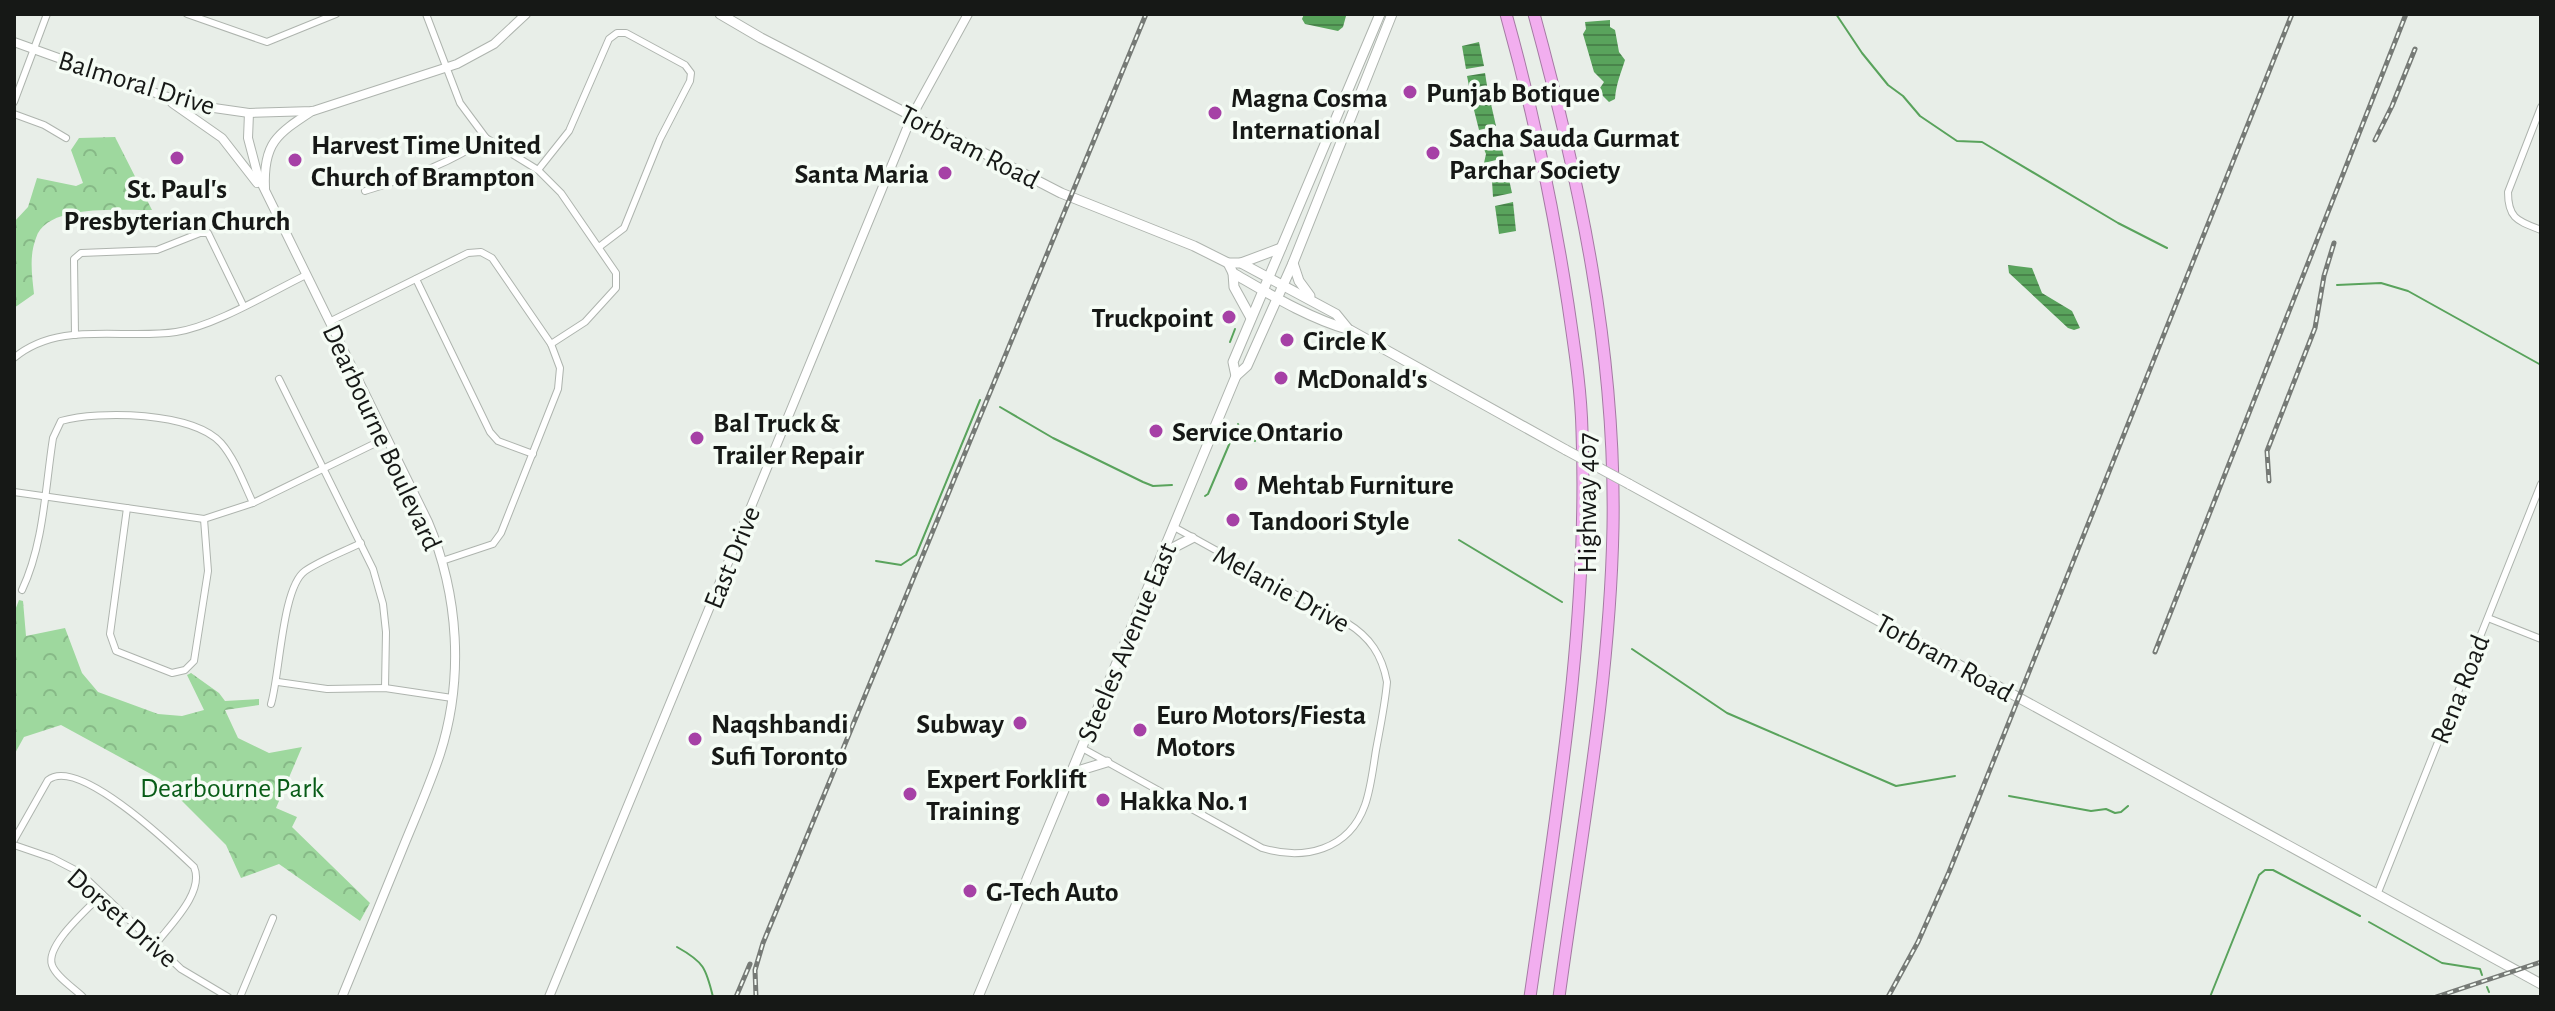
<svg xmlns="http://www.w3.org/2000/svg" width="2555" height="1011" font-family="'Alegreya Sans',sans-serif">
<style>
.park{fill:url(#park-crowns)}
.water{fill:url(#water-rules)}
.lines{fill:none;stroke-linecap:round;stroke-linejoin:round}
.stream{stroke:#59a35c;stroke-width:2}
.minor-casing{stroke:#aeb4ae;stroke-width:8}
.tertiary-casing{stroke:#aeb4ae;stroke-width:10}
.secondary-casing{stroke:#aeb4ae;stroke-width:11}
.motorway-casing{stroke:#a57aa3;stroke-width:13}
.minor{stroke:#fff;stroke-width:6}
.tertiary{stroke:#fff;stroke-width:8}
.secondary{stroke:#fff;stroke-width:9}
.motorway{stroke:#f2aeef;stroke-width:11}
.rail-casing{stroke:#767a76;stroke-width:5}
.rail{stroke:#f5fcf5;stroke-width:2;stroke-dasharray:6;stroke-linecap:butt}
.secondary-bridge-casing{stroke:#aeb4ae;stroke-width:11;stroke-linecap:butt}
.secondary-bridge{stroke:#fff;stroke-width:9}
.poi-dot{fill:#a641a6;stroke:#f5fcf5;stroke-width:3}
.labels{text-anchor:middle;stroke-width:7;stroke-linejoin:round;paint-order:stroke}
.street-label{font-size:28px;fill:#161816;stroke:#f5fcf5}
.poi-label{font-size:28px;font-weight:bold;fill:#161816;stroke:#f5fcf5;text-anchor:start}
.park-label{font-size:28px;fill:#085c17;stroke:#f5fcf5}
</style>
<defs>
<pattern id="park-crowns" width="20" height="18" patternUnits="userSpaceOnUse" patternTransform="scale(2)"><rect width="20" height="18" fill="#9ed89e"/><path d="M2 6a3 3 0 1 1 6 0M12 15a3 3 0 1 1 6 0" fill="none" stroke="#87b987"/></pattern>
<pattern id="water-rules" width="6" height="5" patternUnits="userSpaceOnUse" patternTransform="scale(2)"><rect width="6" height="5" fill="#59a35c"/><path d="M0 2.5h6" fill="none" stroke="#49844b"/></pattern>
</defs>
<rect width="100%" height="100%" fill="#e8eee8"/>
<g class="park">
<path d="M115,137L152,210C122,211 47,203 36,238C29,256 32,275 34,294L14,308V222L28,207L37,178L76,186L83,183L71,150L79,138Z"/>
<polygon points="19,600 23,601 26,636 65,628 82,673 98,692 158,714 182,716 204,710 187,675 191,673 219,693 225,701 259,699 259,705 225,710 238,738 269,753 302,747 276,808 297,817 292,827 370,903 360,921 279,864 241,878 226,845 160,779 61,725 24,737 14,755 14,613"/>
</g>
<g class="water">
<polygon points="1304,14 1345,14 1346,16 1343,27 1338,31 1305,24 1302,19"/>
<path d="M1610,20V27L1615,30L1619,52L1625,60C1621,73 1616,84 1615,99L1609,102L1598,91L1604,82L1594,72L1583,34L1586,29L1585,22Z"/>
<polygon points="1479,42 1484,66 1466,69 1462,46"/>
<polygon points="1485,73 1489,98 1472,101 1467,76"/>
<polygon points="1491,104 1496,126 1479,130 1473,106"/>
<polygon points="1498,132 1504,158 1484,163 1486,154 1479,137"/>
<polygon points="1506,166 1512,193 1493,197 1492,181 1487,171"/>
<polygon points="1513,202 1516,231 1499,234 1495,206"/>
<polygon points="2008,265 2032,268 2042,293 2072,311 2080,328 2074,330 2068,328 2009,273"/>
</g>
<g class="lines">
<g class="stream">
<polyline points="1836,14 1862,53 1888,85 1903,96 1920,116 1957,141 1982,142 2118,223 2167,248"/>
<polyline points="2337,285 2381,283 2408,291 2541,365"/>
<polyline points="1230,342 1235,329"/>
<polyline points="1000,407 1053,438 1143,482 1153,486 1172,485"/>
<polyline points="1238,424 1240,433 1255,441"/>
<polyline points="1205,496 1208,494 1231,440 1244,436"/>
<polyline points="1459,540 1562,602"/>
<polyline points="876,561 901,565 916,555 980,400"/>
<polyline points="1632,649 1727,713 1896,786 1955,776"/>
<polyline points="2009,796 2091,811 2106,809 2115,813 2121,812 2128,806"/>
<polyline points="2369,922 2442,963 2480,969 2482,975"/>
<path d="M677,947C704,962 706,968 713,997"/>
<polyline points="2487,987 2489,992"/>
<polyline points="2210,997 2259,875 2265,870 2273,870 2360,916"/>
</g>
<g class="minor-casing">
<g id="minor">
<polyline points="187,14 267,42 336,14"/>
<polyline points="426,14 460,103 486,138 538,170 561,193 616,273 616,288 585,322 551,344"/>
<polyline points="14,102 47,14"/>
<path d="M2541,107L2508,192C2508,219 2518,221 2541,230"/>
<polyline points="14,114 44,125 66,138"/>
<polyline points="538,170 569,131 609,39 617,33 626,33 685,65 691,73 690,81 660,139 624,228 599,247"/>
<path d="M365,191C408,177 449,165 486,138"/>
<polyline points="416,279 490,432 498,441 533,454"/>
<polyline points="329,322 468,253 481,252 492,258 551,344 560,368 558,389 501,533 493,544 442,561"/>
<polyline points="75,335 74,259 81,253 157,250 200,233 208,233 243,305"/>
<path d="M14,358C59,320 123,340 176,332C215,326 269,293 306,275"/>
<polyline points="279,379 373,569 383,604 386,632 385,688"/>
<polyline points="14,492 204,519 253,503 386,438"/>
<polyline points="127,508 110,634 116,651 172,673 185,670 194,661 208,571 204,519"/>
<path d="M22,590C44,543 45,489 53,438L61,421C99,410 193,412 221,443C235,459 244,484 253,503"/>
<polyline points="2488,618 2541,639"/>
<polyline points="278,682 327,689 385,688 452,698"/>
<path d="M271,704C280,674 282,587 305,571C321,560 343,552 361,543"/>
<path d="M1082,748L1262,848C1304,861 1349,850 1365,805C1371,788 1373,768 1376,750C1380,728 1385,705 1387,682C1382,655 1370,637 1347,623L1174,527"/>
<path d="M14,840L48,780C78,756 171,845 194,867C205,892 170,925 155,945"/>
<polyline points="14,845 52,858 79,872 181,969 228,997"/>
<polyline points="2377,895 2541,484"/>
<path d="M83,997C74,988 56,977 52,965C45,945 89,908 102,894"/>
<polyline points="240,997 273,918"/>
</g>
</g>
<g class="tertiary-casing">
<g id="tertiary">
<polyline points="14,42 161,95 200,106 249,113 313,111 457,64 494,44 526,14"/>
<polyline points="172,103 222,138 257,183"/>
<path d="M249,113L248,138L258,176L428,522C459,595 464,679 440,754C429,787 415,818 402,850C382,899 362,948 342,997"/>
<path d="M265,188C263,143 277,134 312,111"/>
<polyline points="549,997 912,116 968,14"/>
</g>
</g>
<g class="secondary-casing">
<g id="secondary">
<polyline points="720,14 761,38 1061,193 1194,246 1228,263 1241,263 1336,314 1349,330"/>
<path d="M1228,263L1233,273C1271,295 1308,318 1350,330L1566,450"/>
<polyline points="1241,263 1281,248"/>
<polyline points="1293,263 1299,281 1310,296"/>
<polyline points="1233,273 1234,287 1251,318"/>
<polyline points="1236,376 1233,362 1380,14"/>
<polyline points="1629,484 2541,984"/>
<polyline points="1163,553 1192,538"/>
<polyline points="1071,773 1107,762"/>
<polyline points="978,997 1236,376 1247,366 1293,263 1392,14"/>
</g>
</g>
<g class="motorway-casing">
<g id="motorway">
<path d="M1506,14C1533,110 1553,206 1568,304C1574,346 1581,388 1582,431C1589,621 1557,809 1530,997"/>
<path d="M1534,14C1580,182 1616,352 1613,527C1610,685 1580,841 1559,997"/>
</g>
</g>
<use href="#minor" class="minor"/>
<use href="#tertiary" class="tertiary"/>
<use href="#secondary" class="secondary"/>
<use href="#motorway" class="motorway"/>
<g class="rail-casing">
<g id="rail">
<polyline points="2375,140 2392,106 2415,49"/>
<polyline points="2269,481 2267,451 2315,328 2324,276 2334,243"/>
<polyline points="2155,652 2406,14"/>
<polyline points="736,997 750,964"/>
<polyline points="756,997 755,970 763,943 1146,14"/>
<polyline points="1888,997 1918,942 1949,872 2292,14"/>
<polyline points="2436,997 2541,962"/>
</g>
</g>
<use href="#rail" class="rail"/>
<g class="secondary-bridge-casing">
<polyline id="secondary-bridge" points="1566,450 1629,484"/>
</g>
<use href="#secondary-bridge" class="secondary-bridge"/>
</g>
<g class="poi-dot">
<circle cx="1410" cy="92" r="8"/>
<circle cx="1215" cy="113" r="8"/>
<circle cx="1433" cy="153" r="8"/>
<circle cx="177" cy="158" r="8"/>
<circle cx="295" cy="160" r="8"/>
<circle cx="945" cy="173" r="8"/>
<circle cx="1229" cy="317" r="8"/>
<circle cx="1287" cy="340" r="8"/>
<circle cx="1281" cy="378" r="8"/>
<circle cx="1156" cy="431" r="8"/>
<circle cx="697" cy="438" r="8"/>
<circle cx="1241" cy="484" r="8"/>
<circle cx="1233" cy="520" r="8"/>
<circle cx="1020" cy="723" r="8"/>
<circle cx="1140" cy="730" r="8"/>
<circle cx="695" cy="739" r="8"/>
<circle cx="910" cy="794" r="8"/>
<circle cx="1103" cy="800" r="8"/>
<circle cx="970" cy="891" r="8"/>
</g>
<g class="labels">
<g class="street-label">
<text transform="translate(137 82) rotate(17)" y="10">Balmoral Drive</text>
<text transform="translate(970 146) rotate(27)" y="10">Torbram Road</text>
<text transform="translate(383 437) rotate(65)" y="10">Dearbourne Boulevard</text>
<text transform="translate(1586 503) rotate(-90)" y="10">Highway 407</text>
<text transform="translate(731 557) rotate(-68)" y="10">East Drive</text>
<text transform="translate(1282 588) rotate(29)" y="10">Melanie Drive</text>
<text transform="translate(1126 642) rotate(-67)" y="10">Steeles Avenue East</text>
<text transform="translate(1945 657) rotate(29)" y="10">Torbram Road</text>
<text transform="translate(2459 689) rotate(-68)" y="10">Rena Road</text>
<text transform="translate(123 917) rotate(41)" y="10">Dorset Drive</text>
</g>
<g class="poi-label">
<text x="1426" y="102">Punjab Botique</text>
<text x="1231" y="107">Magna Cosma<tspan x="1231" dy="32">International</tspan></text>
<text x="1449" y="147">Sacha Sauda Gurmat<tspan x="1449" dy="32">Parchar Society</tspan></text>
<text x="311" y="154">Harvest Time United<tspan x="311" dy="32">Church of Brampton</tspan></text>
<text x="929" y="183" text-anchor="end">Santa Maria</text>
<text x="177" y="198" text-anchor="middle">St. Paul's<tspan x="177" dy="32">Presbyterian Church</tspan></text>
<text x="1213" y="327" text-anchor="end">Truckpoint</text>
<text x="1303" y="350">Circle K</text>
<text x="1297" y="388">McDonald's</text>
<text x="713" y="432">Bal Truck &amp;<tspan x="713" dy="32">Trailer Repair</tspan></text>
<text x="1172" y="441">Service Ontario</text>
<text x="1257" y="494">Mehtab Furniture</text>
<text x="1249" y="530">Tandoori Style</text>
<text x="1156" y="724">Euro Motors/Fiesta<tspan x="1156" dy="32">Motors</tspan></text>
<text x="711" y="733">Naqshbandi<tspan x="711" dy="32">Sufi Toronto</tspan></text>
<text x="1004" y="733" text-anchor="end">Subway</text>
<text x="926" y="788">Expert Forklift<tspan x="926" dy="32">Training</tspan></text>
<text x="1119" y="810">Hakka No. 1</text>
<text x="986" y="901">G-Tech Auto</text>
</g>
<g class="park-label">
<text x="232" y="797">Dearbourne Park</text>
</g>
</g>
<rect width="2555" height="1011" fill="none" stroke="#161816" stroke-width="32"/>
</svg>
